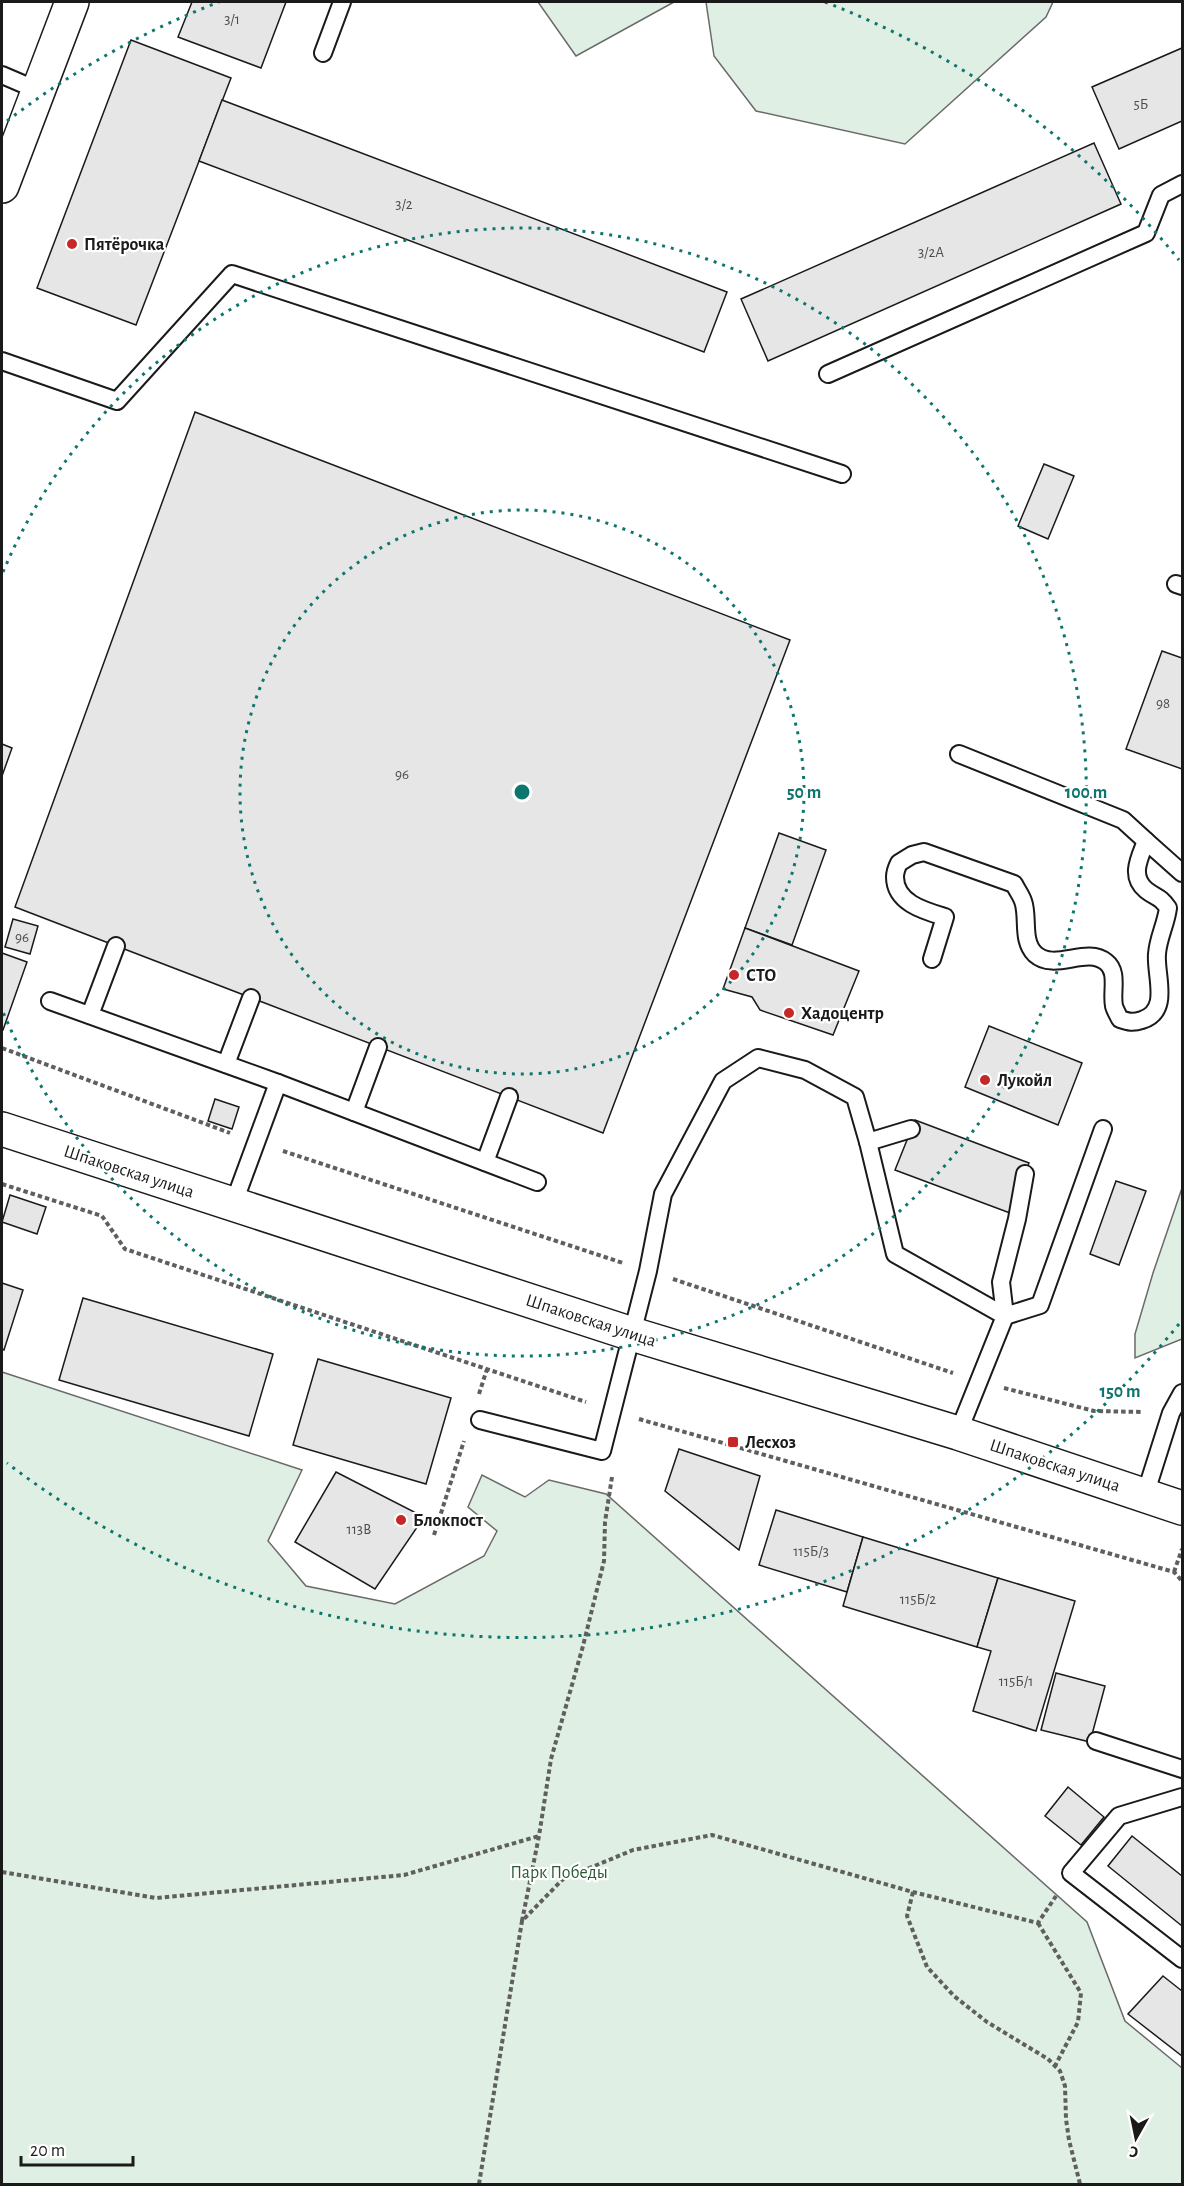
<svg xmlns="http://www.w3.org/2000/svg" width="1184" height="2186" font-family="'Alegreya Sans',sans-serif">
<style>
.green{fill:#e0efe3;stroke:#6a6a6a;stroke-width:1.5}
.building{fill:#e6e6e6;stroke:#1a1a1a;stroke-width:1.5}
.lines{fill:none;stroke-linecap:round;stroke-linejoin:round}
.service-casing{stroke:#1a1a1a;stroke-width:20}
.tertiary-casing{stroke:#1a1a1a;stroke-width:36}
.secondary-casing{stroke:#1a1a1a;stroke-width:36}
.path{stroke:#5f5f5f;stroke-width:4;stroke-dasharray:4.5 3;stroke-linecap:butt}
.service{stroke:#fff;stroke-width:16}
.tertiary{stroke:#fff;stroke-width:33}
.secondary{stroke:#fff;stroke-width:33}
.ring{fill:none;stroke:#0f766e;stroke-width:3;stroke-dasharray:3 6}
.poi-dot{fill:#c62828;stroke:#fff;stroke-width:2}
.labels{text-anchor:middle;stroke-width:4.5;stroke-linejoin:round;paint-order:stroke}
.number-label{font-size:15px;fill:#4d4d4d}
.poi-label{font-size:18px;font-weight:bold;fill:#1a1a1a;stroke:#fff;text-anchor:start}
.street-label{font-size:18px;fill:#1a1a1a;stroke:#fff}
.park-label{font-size:18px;fill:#2b5a34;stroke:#fff}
.centre{fill:#0f766e;stroke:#fff;stroke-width:3}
.ring-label{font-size:18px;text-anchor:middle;font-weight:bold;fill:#0f766e;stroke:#fff;stroke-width:4.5;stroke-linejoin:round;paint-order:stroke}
</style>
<rect width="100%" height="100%" fill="#fff"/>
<g class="green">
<polygon points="538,2 674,2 576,56"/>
<polygon points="706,2 1053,2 1046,17 905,144 756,111 714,56"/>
<polygon points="1182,1188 1182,1339 1135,1358 1135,1334 1153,1273"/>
<polygon points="2,1372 302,1470 268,1541 306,1586 395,1604 484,1556 497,1531 468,1507 482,1475 525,1497 549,1480 606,1494 1087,1922 1125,2021 1182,2068 1182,2184 2,2184"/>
</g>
<g class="building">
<polygon points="192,2 286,2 261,68 178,37"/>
<polygon points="131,40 231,78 136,325 37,288"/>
<polygon points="1182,48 1182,121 1119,149 1092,87"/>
<polygon points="222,100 727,292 704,352 199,161"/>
<polygon points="1094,143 1121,204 768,361 741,299"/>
<polygon points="195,412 790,640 603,1133 15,907"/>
<polygon points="1044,464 1074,476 1048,539 1018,526"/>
<polygon points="1162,651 1182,658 1182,769 1126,749"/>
<polygon points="2,744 12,748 2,776"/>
<polygon points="779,833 826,850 792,945 745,928"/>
<polygon points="13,919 38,926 30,954 5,947"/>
<polygon points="745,928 859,971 833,1035 760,1010 752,997 723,989"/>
<polygon points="2,953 27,962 3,1030 2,1030"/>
<polygon points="989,1026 1082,1063 1058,1125 965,1087"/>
<polygon points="215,1099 239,1107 232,1129 208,1121"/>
<polygon points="915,1120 1029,1163 1010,1213 895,1170"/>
<polygon points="1116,1181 1146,1191 1119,1265 1090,1254"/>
<polygon points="10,1195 46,1207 37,1234 2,1222"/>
<polygon points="2,1283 23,1290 4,1350 2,1349"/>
<polygon points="83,1298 273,1354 249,1436 59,1380"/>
<polygon points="318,1359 451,1398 426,1484 293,1445"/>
<polygon points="679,1449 760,1476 739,1550 665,1491"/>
<polygon points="336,1472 424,1517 375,1589 295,1542"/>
<polygon points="776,1510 863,1537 847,1592 759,1565"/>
<polygon points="863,1537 998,1578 977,1647 843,1606"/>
<polygon points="998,1578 1075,1601 1036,1731 973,1711 991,1651 977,1647"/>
<polygon points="1056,1673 1105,1686 1090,1742 1041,1730"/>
<polygon points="1068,1787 1104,1817 1081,1845 1045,1816"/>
<polygon points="1132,1836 1182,1876 1182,1926 1108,1866"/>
<polygon points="1163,1976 1182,1991 1182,2056 1128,2014"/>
</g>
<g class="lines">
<g class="service-casing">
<g id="service">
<polyline points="323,53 342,2"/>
<polyline points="2,75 37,90"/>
<polyline points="2,361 117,401 232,274 842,474"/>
<polyline points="828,374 1146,233 1161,195 1182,184"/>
<polyline points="1176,584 1182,586"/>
<polyline points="959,754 1123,820 1146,841"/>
<path d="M932,959L945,917C925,911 895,903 895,877C895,873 897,867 899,863L912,855L924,852L1014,884C1017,890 1021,895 1023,901C1029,917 1021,940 1035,954C1055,972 1086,946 1106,962C1119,972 1111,992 1114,1006C1115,1010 1118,1015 1120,1019C1129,1022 1133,1023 1142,1020C1171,1011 1155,975 1157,954C1158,938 1166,924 1168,908C1160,896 1156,898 1146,890C1129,876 1140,857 1146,841L1182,873"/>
<polyline points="50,1001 278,1083 537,1182"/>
<polyline points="90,1015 116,946"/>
<polyline points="226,1064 251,998"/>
<polyline points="354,1112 378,1047"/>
<polyline points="868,1142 895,1254 1005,1316 1040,1305 1103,1129"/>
<polyline points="485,1162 509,1097"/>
<polyline points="233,1205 278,1083"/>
<polyline points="480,1420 602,1451 648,1271 663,1194 723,1081 758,1058 805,1070 855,1097 868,1142 911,1129"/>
<polyline points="958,1433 1005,1316 1001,1282 1017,1219 1025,1174"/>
<polyline points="1145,1495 1171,1413 1182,1393"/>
<polyline points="1096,1741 1182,1769"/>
<polyline points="1182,1797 1119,1816 1071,1873 1182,1959"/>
</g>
</g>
<g class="tertiary-casing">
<polyline id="tertiary" points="2,186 72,2"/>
</g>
<g class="secondary-casing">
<polyline id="secondary" points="2,1129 632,1334 958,1433 1182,1508"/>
</g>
<g class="path">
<polyline points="2,1048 230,1133"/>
<polyline points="283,1151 623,1263"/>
<polyline points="2,1184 102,1216 125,1249 586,1402"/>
<polyline points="673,1279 953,1373"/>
<polyline points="1004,1388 1094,1411 1143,1412"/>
<polyline points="479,1394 487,1369"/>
<polyline points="639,1419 1174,1572 1182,1581"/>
<polyline points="612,1477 605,1522 604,1561 583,1646 551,1759 539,1836 522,1921 563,1879 633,1850 712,1835 913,1892 1038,1923 1056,1896"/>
<polyline points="434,1535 464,1441"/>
<polyline points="1174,1572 1182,1549"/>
<polyline points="2,1872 156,1898 404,1875 539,1836"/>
<polyline points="913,1892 907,1916 927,1967 954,1996 987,2022 1048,2059 1060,2071 1065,2086 1066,2119 1069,2140 1080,2184"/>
<polyline points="1038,1923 1081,1993 1078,2022 1055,2066"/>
<polyline points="479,2184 522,1921"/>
</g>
<use href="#service" class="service"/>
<use href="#tertiary" class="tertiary"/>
<use href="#secondary" class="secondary"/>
</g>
<g class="ring">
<circle cx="522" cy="792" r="282"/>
<path d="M3 572A564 564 0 1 1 3 1012"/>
<path d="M1179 1324A846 846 0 0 1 7 1463M7 121A846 846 0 0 1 219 2M825 2A846 846 0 0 1 1179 260"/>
</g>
<g class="poi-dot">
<circle cx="72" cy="244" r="6"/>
<circle cx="734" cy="975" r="6"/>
<circle cx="789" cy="1013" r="6"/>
<circle cx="985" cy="1080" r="6"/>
<rect x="727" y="1436" width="12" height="12" rx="3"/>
<circle cx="401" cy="1520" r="6"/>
</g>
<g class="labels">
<g class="number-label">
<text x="232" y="24">3/1</text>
<text x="1141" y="109">5Б</text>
<text x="404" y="209">3/2</text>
<text x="931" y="257">3/2А</text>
<text x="1163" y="708">98</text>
<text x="402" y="779">96</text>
<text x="22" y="942">96</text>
<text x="359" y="1534">113В</text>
<text x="811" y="1556">115Б/3</text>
<text x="918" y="1604">115Б/2</text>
<text x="1016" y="1686">115Б/1</text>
</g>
<g class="poi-label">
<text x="84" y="250">Пятёрочка</text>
<text x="746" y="981">СТО</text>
<text x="801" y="1019">Хадоцентр</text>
<text x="997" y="1086">Лукойл</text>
<text x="745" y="1448">Лесхоз</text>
<text x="413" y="1526">Блокпост</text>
</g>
<g class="street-label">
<text transform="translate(129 1171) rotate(18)" y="6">Шпаковская улица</text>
<text transform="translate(591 1320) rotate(18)" y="6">Шпаковская улица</text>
<text transform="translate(1055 1465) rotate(18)" y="6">Шпаковская улица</text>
</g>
<g class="park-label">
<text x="559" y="1878">Парк Победы</text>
</g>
</g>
<circle cx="522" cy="792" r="9" class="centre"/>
<g class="ring-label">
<text x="804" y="798">50 m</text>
<text x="1086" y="798">100 m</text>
<text x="1120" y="1397">150 m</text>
</g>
<rect width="1184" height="2186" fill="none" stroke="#1a1a1a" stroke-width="6"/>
<g transform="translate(1136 2138) rotate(189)" stroke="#ffffff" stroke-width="4.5" paint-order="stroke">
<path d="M0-4.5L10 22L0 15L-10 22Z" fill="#1a1a1a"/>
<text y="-9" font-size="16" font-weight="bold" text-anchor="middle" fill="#1a1a1a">С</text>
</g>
<path d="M21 2156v9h112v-9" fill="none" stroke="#1a1a1a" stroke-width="3"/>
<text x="30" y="2156" font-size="18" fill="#1a1a1a" stroke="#ffffff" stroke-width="4.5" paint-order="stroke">20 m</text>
</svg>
